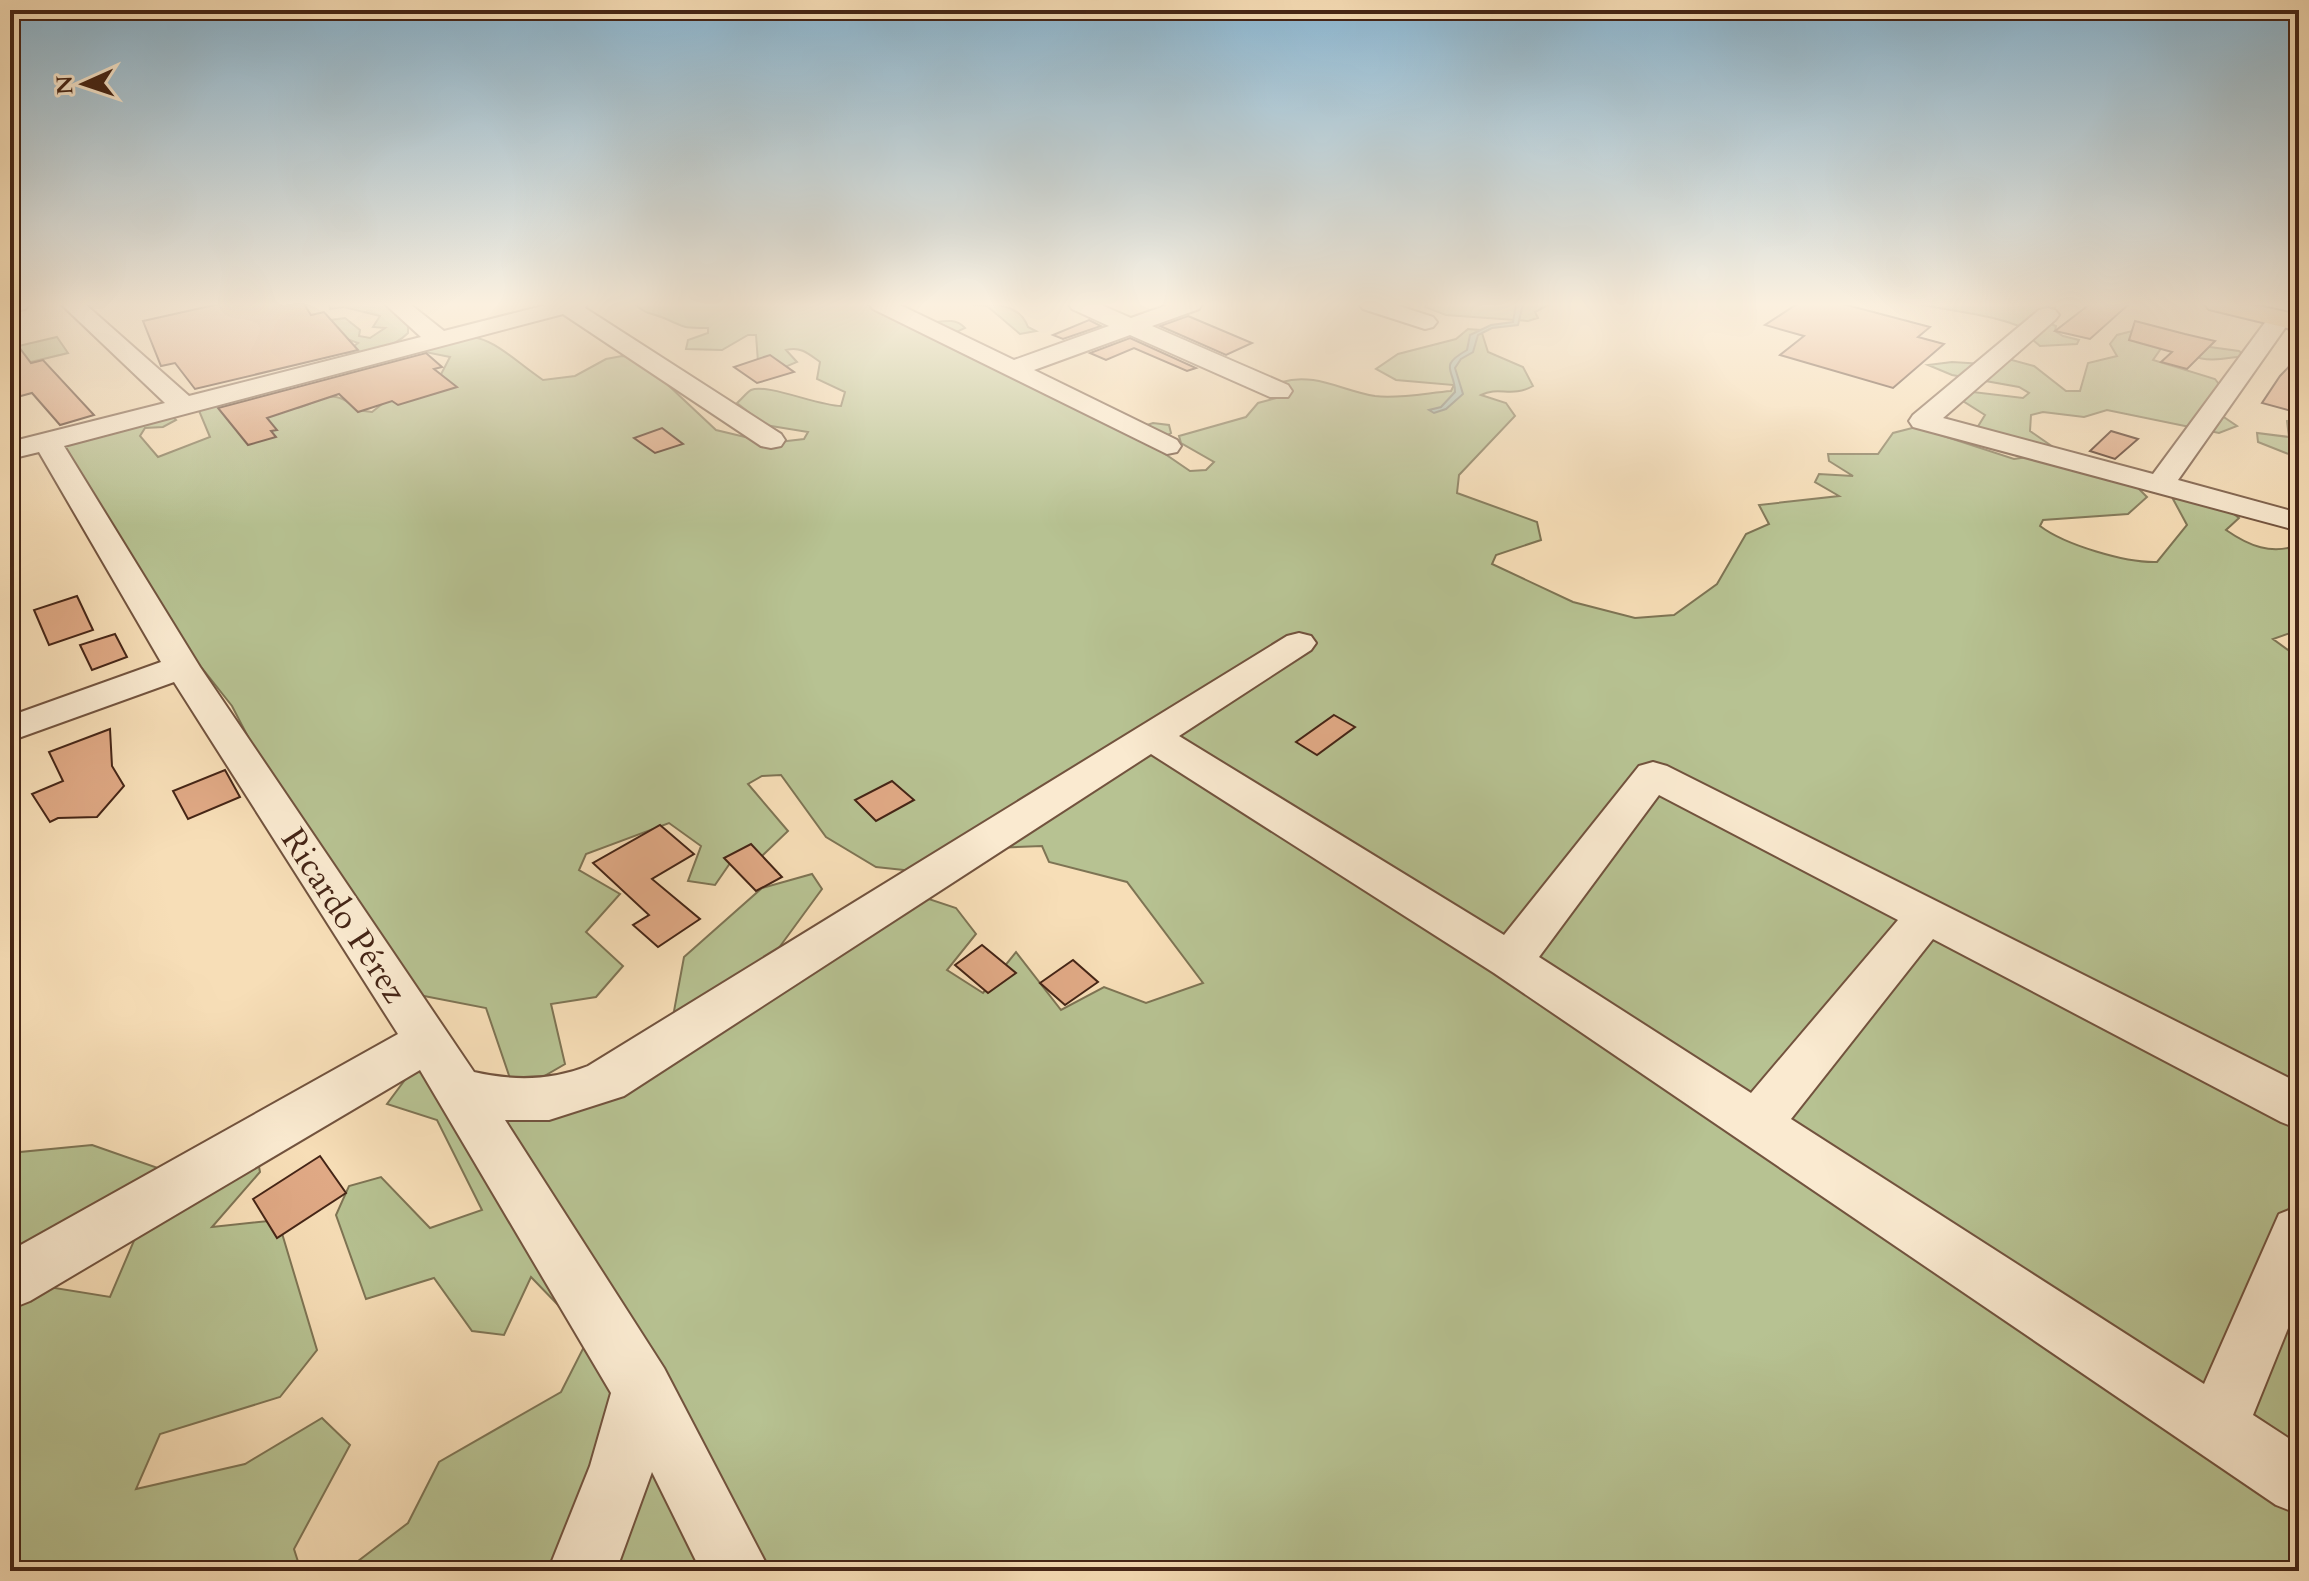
<svg xmlns="http://www.w3.org/2000/svg" width="2309" height="1581" font-family="Cardo,serif">
<style>
.green{fill:#b7c292;stroke:#7e7454;stroke-width:2}
.water{fill:#9ebbb3;stroke:#7a7f74;stroke-width:2}
.building{fill:#e0a985;stroke:#452516;stroke-width:2}
.lines{fill:none;stroke-linecap:round;stroke-linejoin:round}
.minor-casing{stroke:#72533e;stroke-width:4}
.major-casing{stroke:#452516;stroke-width:4}
.minor{fill:#faead0;fill-rule:evenodd}
.major{fill:#ecbf7c;fill-rule:evenodd}
.labels{text-anchor:middle;stroke-width:7;stroke-linejoin:round;paint-order:stroke}
.street-label{font-size:34px;fill:#452516;stroke:#faead0}
</style>
<rect width="100%" height="100%" fill="#f7deb7"/>
<filter id="stains"><feTurbulence type="fractalNoise" baseFrequency=".0025" numOctaves="4"/><feColorMatrix values="0 0 0 0 .2 0 0 0 0 .09 0 0 0 0 .02 0 0 0 .5 -.17"/></filter>
<radialGradient id="worn" r=".72"><stop offset=".6" stop-color="#630" stop-opacity="0"/><stop offset="1" stop-color="#630" stop-opacity=".3"/></radialGradient>
<g class="green">
<path d="M329,304H390L408,316V333C392,349 368,353 345,353L358,343L350,340L318,344L331,320L345,318L360,330L359,336L370,338L385,328L373,327L380,316L344,307L330,309Z"/>
<path d="M635,304H883L886,311C897,315 911,322 923,323C937,324 953,315 965,328L948,336L1141,427L1153,423L1169,425L1171,433L1152,445L1190,471L1206,470L1214,462L1181,443L1179,436L1246,417L1258,403L1284,396L1282,382C1314,372 1343,391 1375,396C1398,399 1427,393 1451,391L1454,385L1396,380L1376,369L1398,354L1456,339L1468,329L1481,330L1488,352L1523,367L1533,386C1512,398 1499,386 1481,395L1506,403L1515,416L1459,475L1457,493L1537,522L1541,540L1496,555L1492,564L1573,602L1635,618L1674,615L1717,584L1746,534L1769,524L1759,505L1839,496L1815,482L1819,474L1853,476L1829,461L1828,454H1878L1893,433L1916,427L2014,459L2028,457L1977,428L1985,415L1963,401L1973,392L2023,398L2029,393L2019,387L1952,375L1928,365L1952,362L1984,364L2001,357L2034,366L2066,391H2080L2088,363L2117,356L2110,344L2117,335L2136,330L2195,345L2239,351L2245,356C2206,361 2200,364 2167,340L2153,360L2215,379L2225,392L2206,405L2237,426L2219,433L2107,410L2084,417L2043,412L2031,415L2030,431L2059,451L2130,480L2147,497L2128,514L2043,520L2040,526C2065,545 2126,563 2157,562L2187,525L2173,499C2196,497 2221,502 2239,518L2226,530C2249,546 2271,555 2299,545V630L2273,639L2299,658V1571H345L408,1523L439,1462L561,1392L589,1337L531,1277L504,1335L472,1331L434,1278L366,1299L336,1215L349,1186L381,1177L430,1228L482,1210L437,1120L387,1104L413,1069L501,1111L590,1105L672,1022L684,957L762,888L812,874L822,889L770,960L911,893L956,908L976,934L947,970L983,993L1016,952L1061,1010L1104,987L1146,1003L1203,983L1127,882L1049,862L1042,846L948,850L913,871L876,867L826,837L781,775L762,776L748,784L788,831L763,855L735,856L715,885L688,881L701,846L669,823L586,854L579,870L620,894L586,932L623,966L596,997L551,1004L565,1064L515,1093L486,1008L378,987L232,706L125,571L58,451L72,435L171,415L176,420L163,427L145,428L140,436L158,457L210,437L197,406L259,387L285,392L297,408C311,405 322,395 336,397C350,399 351,411 372,412L387,400L358,389L345,367L400,357L438,380L450,357L425,352L424,346C481,321 497,348 543,380L575,376L606,359L622,356L649,358L666,366L668,385L716,430L770,443L804,439L808,432L765,425L737,403C741,400 747,392 751,390C766,383 819,406 841,406L845,392L817,379L820,362C809,354 801,346 786,350L797,362L778,370L758,362L756,335H748L722,350L686,349L688,340L708,333V328C681,328 687,328 664,318C651,313 645,314 635,304Z"/>
<path d="M968,304C991,304 1019,302 1028,327L1036,331L1020,334L987,306Z"/>
<polygon points="1426,304 1550,304 1535,312 1538,318 1528,321 1446,315 1425,307"/>
<path d="M1918,304H2057L2054,309L2030,317L2056,326L2055,331L2063,336L2079,340L2077,344L2040,346L2033,340L2037,335C2005,315 1955,312 1918,304Z"/>
<polygon points="57,337 68,353 10,367 10,348"/>
<polygon points="2299,419 2299,455 2291,455 2258,442 2257,433 2289,437 2287,421"/>
<polygon points="92,1145 169,1172 256,1151 260,1172 212,1227 278,1220 317,1350 280,1397 160,1434 136,1489 245,1464 322,1418 350,1445 294,1549 301,1571 10,1571 10,1287 18,1282 110,1297 136,1236 10,1251 10,1153"/>
</g>
<path class="water" d="M1516,304H1523L1518,325L1492,328L1478,335L1473,352L1461,359L1455,368L1463,394L1446,409L1434,413L1429,410L1441,407L1455,392C1455,369 1437,367 1467,350L1470,335L1491,325L1513,322Z"/>
<g class="building">
<polygon points="219,304 304,304 311,315 324,312 358,350 195,389 175,363 161,366 143,321"/>
<polygon points="1797,304 1843,304 1930,327 1918,337 1944,344 1893,388 1780,355 1804,336 1765,325"/>
<polygon points="2090,304 2129,304 2090,339 2055,331"/>
<polygon points="1188,316 1252,343 1226,355 1160,326"/>
<polygon points="1089,320 1101,326 1063,339 1053,335"/>
<polygon points="2135,321 2185,334 2215,341 2187,369 2161,362 2172,352 2129,340"/>
<polygon points="10,335 31,363 43,360 94,415 60,425 32,393 10,399"/>
<polygon points="1130,338 1196,368 1187,371 1134,348 1106,360 1090,353"/>
<polygon points="426,353 442,367 434,369 457,387 398,405 392,401 358,412 339,394 267,418 277,430 271,431 276,437 248,445 218,408"/>
<polygon points="770,355 794,372 757,383 734,367"/>
<polygon points="2299,356 2299,413 2262,403 2280,376"/>
<polygon points="662,428 683,444 655,453 634,438"/>
<polygon points="2111,431 2138,439 2115,459 2090,451"/>
<polygon points="77,596 93,630 49,645 34,610"/>
<polygon points="115,634 127,657 92,670 80,645"/>
<polygon points="1334,715 1355,727 1317,755 1296,742"/>
<polygon points="110,729 112,766 124,786 97,817 58,818 50,822 32,794 63,781 49,752"/>
<polygon points="225,770 240,797 188,819 173,791"/>
<polygon points="892,781 914,800 876,821 855,800"/>
<polygon points="660,825 694,854 652,879 700,919 658,947 633,925 649,915 593,863"/>
<polygon points="751,844 782,877 756,891 724,858"/>
<polygon points="982,945 1016,973 988,993 955,965"/>
<polygon points="1073,960 1098,982 1065,1005 1040,983"/>
<polygon points="320,1156 346,1193 277,1238 253,1199"/>
</g>
<g class="lines">
<g class="minor-casing">
<g id="minor">
<polygon points="10,304 29,304 25,309 10,312"/>
<path d="M61,304H85L189,396L421,337L385,304H410L444,331L550,304H587L585,308L781,434L785,440L781,446L771,448L761,446L563,314L64,446L200,667L474,1072C513,1081 550,1081 588,1066L1287,636L1299,633L1311,636L1316,643L1311,650L1179,736L1504,935L1639,766L1653,762L1667,766L2299,1083V1129L2281,1122L1933,939L1791,1119L2204,1384L2279,1214L2299,1206V1301L2253,1415L2299,1445V1514L2276,1505L1494,973L1151,754L624,1096L549,1120H505L664,1368L770,1571H701L652,1472L616,1571H548L590,1466L611,1393L420,1070L30,1301L10,1309V1251L398,1034L174,682L10,741V716L161,662L39,452L10,459V442L165,403ZM1659,795L1898,920L1751,1093L1539,957Z"/>
<polygon points="869,304 898,304 1014,360 1109,326 1072,309 1069,304 1099,304 1131,318 1170,304 1202,304 1199,309 1152,326 1288,385 1292,391 1288,397 1270,397 1130,335 1034,370 1177,440 1181,446 1177,452 1167,454 873,309"/>
<polygon points="1359,304 1393,304 1433,317 1437,322 1433,327 1425,329 1363,309"/>
<polygon points="2047,308 2055,310 2059,315 2055,320 1943,418 2153,474 2272,313 2288,313 2292,318 2178,480 2299,513 2299,531 1913,427 1909,421 1913,415 2039,310"/>
</g>
</g>
<g class="major-casing">
<polygon id="major" points="2205,304 2249,304 2299,315 2299,331 2209,309"/>
</g>
<use href="#minor" class="minor"/>
<use href="#major" class="major"/>
</g>
<linearGradient id="sky" x2="0" y2="1"><stop stop-color="#8ab7d3"/><stop offset="0.58" stop-color="#fbf0df"/><stop offset="1" stop-color="#fbf0df" stop-opacity="0"/></linearGradient>
<rect width="2309" height="525" fill="url(#sky)"/>
<g class="labels">
<g class="street-label">
<text transform="translate(345 915) rotate(57)" y="12">Ricardo Pérez</text>
</g>
</g>
<rect width="2309" height="1581" fill="none" stroke="#f7deb7" stroke-width="40"/>
<rect x="12" y="12" width="2285" height="1557" fill="none" stroke="#452516" stroke-width="4"/>
<rect x="20" y="20" width="2269" height="1541" fill="none" stroke="#452516" stroke-width="2"/>
<g transform="translate(84 84) rotate(267)" stroke="#faead0" stroke-width="6" paint-order="stroke">
<path d="M0-6L14 30L0 20L-14 30Z" fill="#452516"/>
<text y="-12" font-size="22" font-weight="bold" text-anchor="middle" fill="#452516">N</text>
</g>
<rect width="100%" height="100%" filter="url(#stains)"/>
<rect width="100%" height="100%" fill="url(#worn)"/>
</svg>
